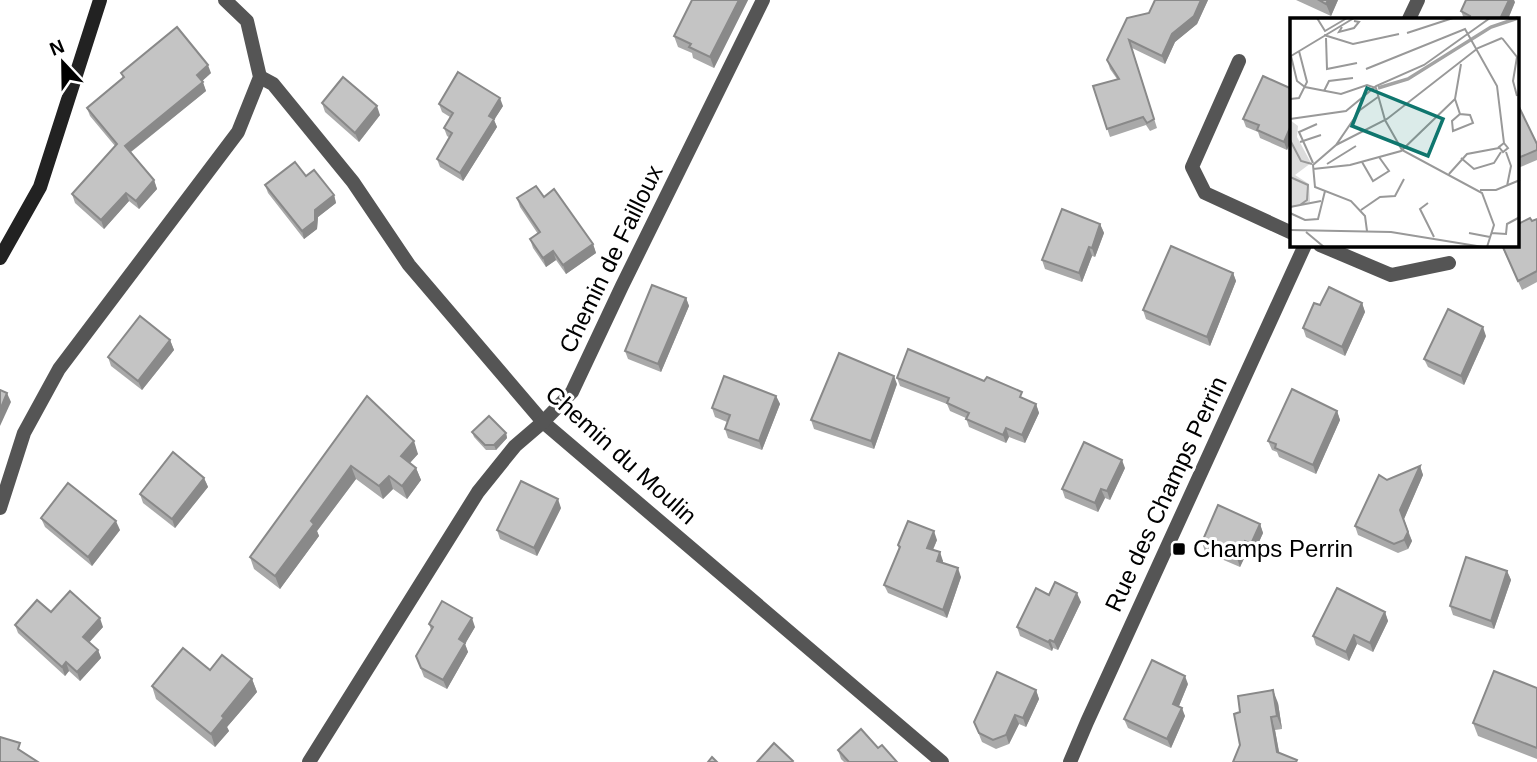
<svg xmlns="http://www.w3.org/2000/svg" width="1537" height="762" font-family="Arial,sans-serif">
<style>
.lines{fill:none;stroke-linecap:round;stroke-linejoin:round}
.service{stroke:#555;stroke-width:14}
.minor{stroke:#555;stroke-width:14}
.tertiary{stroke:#555;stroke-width:14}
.secondary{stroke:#222;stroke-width:14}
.wall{fill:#a9a9a9}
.shaded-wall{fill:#898989}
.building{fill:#c4c4c4;stroke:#898989;stroke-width:2}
.poi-dot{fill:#000;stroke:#fff;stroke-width:2.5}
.labels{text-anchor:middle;stroke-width:6;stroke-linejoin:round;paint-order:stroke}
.street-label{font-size:24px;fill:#000;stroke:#fff}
.poi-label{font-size:24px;fill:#000;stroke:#fff;text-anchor:start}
.inset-river{fill:none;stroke:#a3a3a3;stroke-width:3.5}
.inset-road{fill:none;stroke:#999;stroke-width:2}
.view{fill:#0f766e;fill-opacity:0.15;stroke:#0f766e;stroke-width:3.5}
.inset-edge{fill:none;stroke:#000;stroke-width:3.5}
</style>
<rect width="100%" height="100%" fill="#fff"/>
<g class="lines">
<g class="service">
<polyline points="1239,61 1192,167 1205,193 1292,233"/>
<polyline points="1320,245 1391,275 1449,263"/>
</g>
<g class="minor">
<polyline points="1409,19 1418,0"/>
<polyline points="260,77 273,84 353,182 409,265 543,422 942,762"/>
<polyline points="309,762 478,492 515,446 543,422 572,392 622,286 763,0"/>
<polyline points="1070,762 1087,722 1305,245"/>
</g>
<polyline class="tertiary" points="0,508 24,433 59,369 238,132 260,77 247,21 225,0"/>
<polyline class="secondary" points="0,258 40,187 100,0"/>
</g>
<g class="wall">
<polygon points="692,0 748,0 714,68 693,58 692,53 678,47 674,36"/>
<polygon points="1155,0 1208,0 1197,24 1175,42 1165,64 1132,48 1157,128 1150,131 1146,125 1110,137 1093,86 1117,79 1110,69 1107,60 1149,13"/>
<polygon points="1296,0 1338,0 1331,16"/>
<polygon points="1515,2 1508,19 1464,19 1461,11"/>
<polygon points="121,73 211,73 202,81 206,91 131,152 154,180 157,189 139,209 129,201 104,229 75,203 72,194 115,146 90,116 87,108 123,78"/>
<polygon points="1292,89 1292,138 1287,150 1260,138 1258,132 1246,127 1243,119"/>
<polygon points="322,103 380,115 359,142 325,112"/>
<polygon points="439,104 503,106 494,120 497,127 463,181 440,167 437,159 450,138 447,136 444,128 450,117 442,112"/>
<polygon points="1518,108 1537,144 1537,160 1518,168"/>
<polygon points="306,176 334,195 336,203 318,217 317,229 304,239 268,193 265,185"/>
<polygon points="544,197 593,244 596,253 566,274 556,260 546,267 533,248 530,239 538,234 520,207 517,198"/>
<polygon points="1537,219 1537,282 1522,290 1501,245 1518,245 1532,221"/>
<polygon points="1100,224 1104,233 1095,257 1092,256 1082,282 1045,269 1042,260"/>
<polygon points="1233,273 1236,281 1210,346 1146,319 1143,310"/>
<polygon points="686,298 689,306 661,372 628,359 625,351"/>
<polygon points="1362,303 1365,312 1345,356 1306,337 1303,328"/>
<polygon points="1486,336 1464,385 1428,367 1424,359"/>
<polygon points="170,340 174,350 142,390 111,366 108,357"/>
<polygon points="897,378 1025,399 1036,404 1039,413 1025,443 1009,437 1006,443 969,427 966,418 950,411 947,404 900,386"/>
<polygon points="897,384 874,449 814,429 811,420"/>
<polygon points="367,396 418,454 410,463 416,468 421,480 407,499 393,489 383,499 356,479 317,531 319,536 280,589 254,569 250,557"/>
<polygon points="776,396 780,404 762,450 728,438 725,429 727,422 715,417 712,408"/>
<polygon points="1337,411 1340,420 1316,474 1279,457 1277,452 1272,450 1268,441"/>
<polygon points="472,432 506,433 507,438 496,450 486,450 474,437"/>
<polygon points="1420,466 1423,475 1404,519 1412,541 1408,549 1398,553 1358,535 1355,526 1387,480"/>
<polygon points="1125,468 1110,500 1105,498 1098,512 1065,498 1062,489"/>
<polygon points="204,478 208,487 175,528 143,503 140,494"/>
<polygon points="561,508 537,556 500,539 497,530"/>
<polygon points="41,518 120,530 92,566 45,527"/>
<polygon points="1260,524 1263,533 1254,553 1248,550 1240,567 1205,552 1202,542"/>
<polygon points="937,540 933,550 943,561 943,563 961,577 947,618 888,593 884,585 899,549 898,545"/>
<polygon points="1507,571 1511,580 1494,629 1453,615 1450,606"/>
<polygon points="1049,595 1081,602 1058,650 1053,648 1052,651 1020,636 1017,627"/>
<polygon points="51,612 103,627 89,642 98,650 101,658 80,681 69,671 65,676 18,633 15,625"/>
<polygon points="1385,612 1388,621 1373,652 1357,644 1349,661 1316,645 1313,636"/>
<polygon points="429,624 475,627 465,644 468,652 447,689 424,677 416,656 431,630"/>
<polygon points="210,670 252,679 257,692 227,727 229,731 215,747 156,699 152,686"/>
<polygon points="1188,684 1179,706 1185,716 1171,748 1128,728 1124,719"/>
<polygon points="1537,688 1537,759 1478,736 1473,723"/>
<polygon points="1036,690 1039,699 1026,727 1019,724 1009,744 996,749 982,742 974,722"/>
<polygon points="1278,703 1282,729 1275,730 1279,753 1240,745"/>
<polygon points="878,748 897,762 844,762 841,759 838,750"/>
</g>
<g class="shaded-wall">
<polygon points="739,0 748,0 714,68 710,57"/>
<polygon points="1201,0 1208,0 1197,24 1175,42 1165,64 1162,56 1172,34"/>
<polygon points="1328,0 1338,0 1331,16 1326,4"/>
<polygon points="1509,0 1514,0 1515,2 1508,19 1500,19"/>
<polygon points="208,65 211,73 200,83 197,75"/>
<polygon points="203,82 206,91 128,154 125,146"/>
<polygon points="500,98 503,106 494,120 497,127 463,181 460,173 489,116"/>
<polygon points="377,106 380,115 359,142 355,133"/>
<polygon points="1292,123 1292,138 1287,150 1284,142"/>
<polygon points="154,180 157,189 139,209 136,201"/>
<polygon points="126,193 129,201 104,229 101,220"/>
<polygon points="334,195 336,203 318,217 317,229 304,239 302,231 315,210"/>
<polygon points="1100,224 1104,233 1095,257 1092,248"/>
<polygon points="593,244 596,253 566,274 563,265"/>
<polygon points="1089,247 1092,256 1082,282 1079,273"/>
<polygon points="553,251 556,260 546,267 543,258"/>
<polygon points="1233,273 1236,281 1210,346 1207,337"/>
<polygon points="686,298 689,306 661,372 658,364"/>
<polygon points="1362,303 1365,312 1345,356 1342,347"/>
<polygon points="1483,327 1486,336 1464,385 1461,376"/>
<polygon points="170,340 174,350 142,390 138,381"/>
<polygon points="894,376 897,384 874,449 871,441"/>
<polygon points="7,393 11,402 0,426 0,410"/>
<polygon points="776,396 780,404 762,450 759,441"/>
<polygon points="1036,404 1039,413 1025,443 1022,435"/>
<polygon points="1337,411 1340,420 1316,474 1313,465"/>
<polygon points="1006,428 1009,437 1006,443 1003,435"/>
<polygon points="506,433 507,438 496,450 494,445"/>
<polygon points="414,441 418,454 405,468 401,456"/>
<polygon points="1122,460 1125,468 1110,500 1107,491"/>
<polygon points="351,466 356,479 317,531 319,536 280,589 275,576 311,521"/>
<polygon points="1420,466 1423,475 1404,519 1400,510"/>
<polygon points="416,468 421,480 407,499 402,486"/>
<polygon points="389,476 393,489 383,499 379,486"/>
<polygon points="204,478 208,487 175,528 172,519"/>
<polygon points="1101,489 1105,498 1098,512 1095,503"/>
<polygon points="558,499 561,508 537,556 534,548"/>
<polygon points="116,521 120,530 92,566 88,557"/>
<polygon points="1260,524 1263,533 1254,553 1251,544"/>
<polygon points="934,531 937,540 930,556 927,548"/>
<polygon points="1408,532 1412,541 1408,549 1404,540"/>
<polygon points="1245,541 1248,550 1240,567 1237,558"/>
<polygon points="940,552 943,561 940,569 937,561"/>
<polygon points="958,568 961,577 947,618 943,610"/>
<polygon points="1507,571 1511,580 1494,629 1491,621"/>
<polygon points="1077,593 1081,602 1058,650 1054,642"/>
<polygon points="1385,612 1388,621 1373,652 1370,643"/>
<polygon points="100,618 103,627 86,646 83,637"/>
<polygon points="472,618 475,627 465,644 468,652 447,689 443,680 459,639"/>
<polygon points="1354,635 1357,644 1349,661 1346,652"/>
<polygon points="1050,640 1053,648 1052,651 1048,642"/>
<polygon points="98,650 101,658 80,681 77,672"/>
<polygon points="66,662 69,671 65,676 62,667"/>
<polygon points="1185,676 1188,684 1176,713 1173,704"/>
<polygon points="252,679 257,692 227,727 229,731 215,747 211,734 222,716"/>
<polygon points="1036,690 1039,699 1026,727 1023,718"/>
<polygon points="1273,690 1278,703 1282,729 1277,716"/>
<polygon points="1182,708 1185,716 1171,748 1167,739"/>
<polygon points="1015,715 1019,724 1009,744 1006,735"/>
<polygon points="1271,717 1275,730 1281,762 1277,752"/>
</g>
<g class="building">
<polygon points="692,0 739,0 710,57 689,47 691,44 674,36"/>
<polygon points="1155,0 1201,0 1194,16 1172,34 1162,56 1129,40 1154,119 1147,123 1143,117 1107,129 1093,86 1119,79 1107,60 1127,18 1149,13"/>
<polygon points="1319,0 1328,0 1326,4"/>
<polygon points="1466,0 1509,0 1500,19 1469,19 1470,16 1461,11"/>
<polygon points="177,27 208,65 197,75 203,82 125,146 154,180 136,201 126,193 101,220 72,194 117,144 87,108 124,77 121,73"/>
<polygon points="458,72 500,98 489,116 494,119 460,173 437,159 452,133 444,128 453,113 439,104"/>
<polygon points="1263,76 1292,89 1292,123 1284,142 1257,130 1259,125 1243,119"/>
<polygon points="343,77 377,106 355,133 322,103"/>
<polygon points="1519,107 1537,144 1537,150 1518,158 1518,108"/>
<polygon points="295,162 306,176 314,170 334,195 315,210 315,221 302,231 265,185"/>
<polygon points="536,186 544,197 554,189 593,244 563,265 553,251 543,258 530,239 540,232 517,198"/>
<polygon points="1062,209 1100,224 1092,248 1089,247 1079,273 1042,260"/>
<polygon points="1530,218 1532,221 1537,219 1537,271 1518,281 1502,245 1518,245 1518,224"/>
<polygon points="1171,246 1233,273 1207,337 1143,310"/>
<polygon points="652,285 686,298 658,364 625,351"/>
<polygon points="1329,287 1362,303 1342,347 1303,328 1314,303 1320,305"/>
<polygon points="1448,309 1483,327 1461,376 1424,359"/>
<polygon points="140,316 170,340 138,381 108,357"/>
<polygon points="908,349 984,381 987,377 1022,392 1020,397 1036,404 1022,435 1006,428 1003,435 966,419 969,413 947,403 949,398 897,378"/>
<polygon points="839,353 894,376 871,441 811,420"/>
<polygon points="724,376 776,396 759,441 725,429 730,415 712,408"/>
<polygon points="1292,389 1337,411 1313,465 1275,448 1276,444 1268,441"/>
<polygon points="0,390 7,393 0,410"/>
<polygon points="367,396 414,441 401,456 416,468 402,486 389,476 379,486 351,466 311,521 314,524 275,576 250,557"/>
<polygon points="489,416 506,433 494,445 485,445 472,432"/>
<polygon points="1084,442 1122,460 1107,491 1101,489 1095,503 1062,489"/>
<polygon points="173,452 204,478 172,519 140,494"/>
<polygon points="1420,466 1400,510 1408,532 1404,540 1394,544 1355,526 1379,475 1387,480"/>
<polygon points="521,481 558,499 534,548 497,530"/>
<polygon points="68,483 116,521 88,557 41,518"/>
<polygon points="1218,505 1260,524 1251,544 1245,541 1237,558 1202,542"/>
<polygon points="908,521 934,531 927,548 940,552 937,561 958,568 943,610 884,585 900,547 898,545"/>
<polygon points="1466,557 1507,571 1491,621 1450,606"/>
<polygon points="1055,582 1077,593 1054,642 1050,640 1048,642 1017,627 1036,588 1049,595"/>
<polygon points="1337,588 1385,612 1370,643 1354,635 1346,652 1313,636"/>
<polygon points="70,591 100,618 83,637 98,650 77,672 66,662 62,667 15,625 37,600 51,612"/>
<polygon points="442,601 472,618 459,639 465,643 443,680 421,668 416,656 433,627 429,624"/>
<polygon points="183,648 210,670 222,655 252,679 222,716 224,718 211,734 152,686"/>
<polygon points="1152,660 1185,676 1173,704 1182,708 1167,739 1124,719"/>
<polygon points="1494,671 1537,688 1537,748 1473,723"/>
<polygon points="997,672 1036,690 1023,718 1015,715 1006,735 993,740 979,733 974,722"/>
<polygon points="1273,690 1277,716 1271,717 1277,752 1297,760 1296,762 1233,762 1240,745 1234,714 1240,712 1238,696"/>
<polygon points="861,729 878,748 882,745 897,762 849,762 838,750"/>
<polygon points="0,737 20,743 18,749 38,762 0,762"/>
<polygon points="774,743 793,761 792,762 757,762"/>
<polygon points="712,757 717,762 708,762"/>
</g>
<rect class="poi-dot" x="1172" y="542" width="14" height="14" rx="3.5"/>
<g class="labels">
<g class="street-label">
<text transform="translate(611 259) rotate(-64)" y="8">Chemin de Failloux</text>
<text transform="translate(621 455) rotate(42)" y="8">Chemin du Moulin</text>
<text transform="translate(1166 494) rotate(-65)" y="8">Rue des Champs Perrin</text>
</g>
<g class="poi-label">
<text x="1193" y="557">Champs Perrin</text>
</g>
</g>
<g transform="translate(1290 18)">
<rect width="229" height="229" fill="#fff"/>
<path d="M0,102L8,108L7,119L21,145L5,157L19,166L20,184L0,190Z" fill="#dcdcdc"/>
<path class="inset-river" d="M88,70L118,61L201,9L228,0"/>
<path class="inset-road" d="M27,0L35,13L57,0M52,9L49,14L64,10L69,4L64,3M117,15L163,0M34,17L63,26L109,16M36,20L37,51L67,45M212,20L227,39L223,63L227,78M1,38L7,63L15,69L51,76L77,67L86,70L95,102L112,132L192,175L204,207L197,229M1,38L64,0M76,51L175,11L207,68L214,125L218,130L213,134L209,129L214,125M34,73L39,63L63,60M0,81L9,80L17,64L9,33M165,81L170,96L180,97L183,105L163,113L162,103L170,96M0,101L56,93L86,68L134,47L200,0M0,122L11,143L22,146M10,124L31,117M46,127L97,101L188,30L212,20M216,134L221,148L217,168M171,140L184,151L204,145L211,134M72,144L83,163L99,153L89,139M23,145L9,114L27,106M37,146L66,128M23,151L60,147L111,133L165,81L171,46M159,156L177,136L209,130M0,159L18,167L17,182L10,187M190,172H206L230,162M138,185L130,191L144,219M0,189L31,183M71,192L90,179L105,178L114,161M0,195L15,202L28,201L35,173M0,212L101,214L193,229M77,213L75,198L61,183L25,169L23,147L46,127L70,92L88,79M16,214L34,229M179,215L200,219M201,215L216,216L217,206L230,199"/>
<path class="view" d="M77,70L153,101L138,138L62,108Z"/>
<rect width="229" height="229" class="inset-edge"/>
</g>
<g transform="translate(63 63) rotate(338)" stroke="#ffffff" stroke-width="5" paint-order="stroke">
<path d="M0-5L12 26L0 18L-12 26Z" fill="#000000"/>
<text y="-10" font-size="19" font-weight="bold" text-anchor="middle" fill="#000000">N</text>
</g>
</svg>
